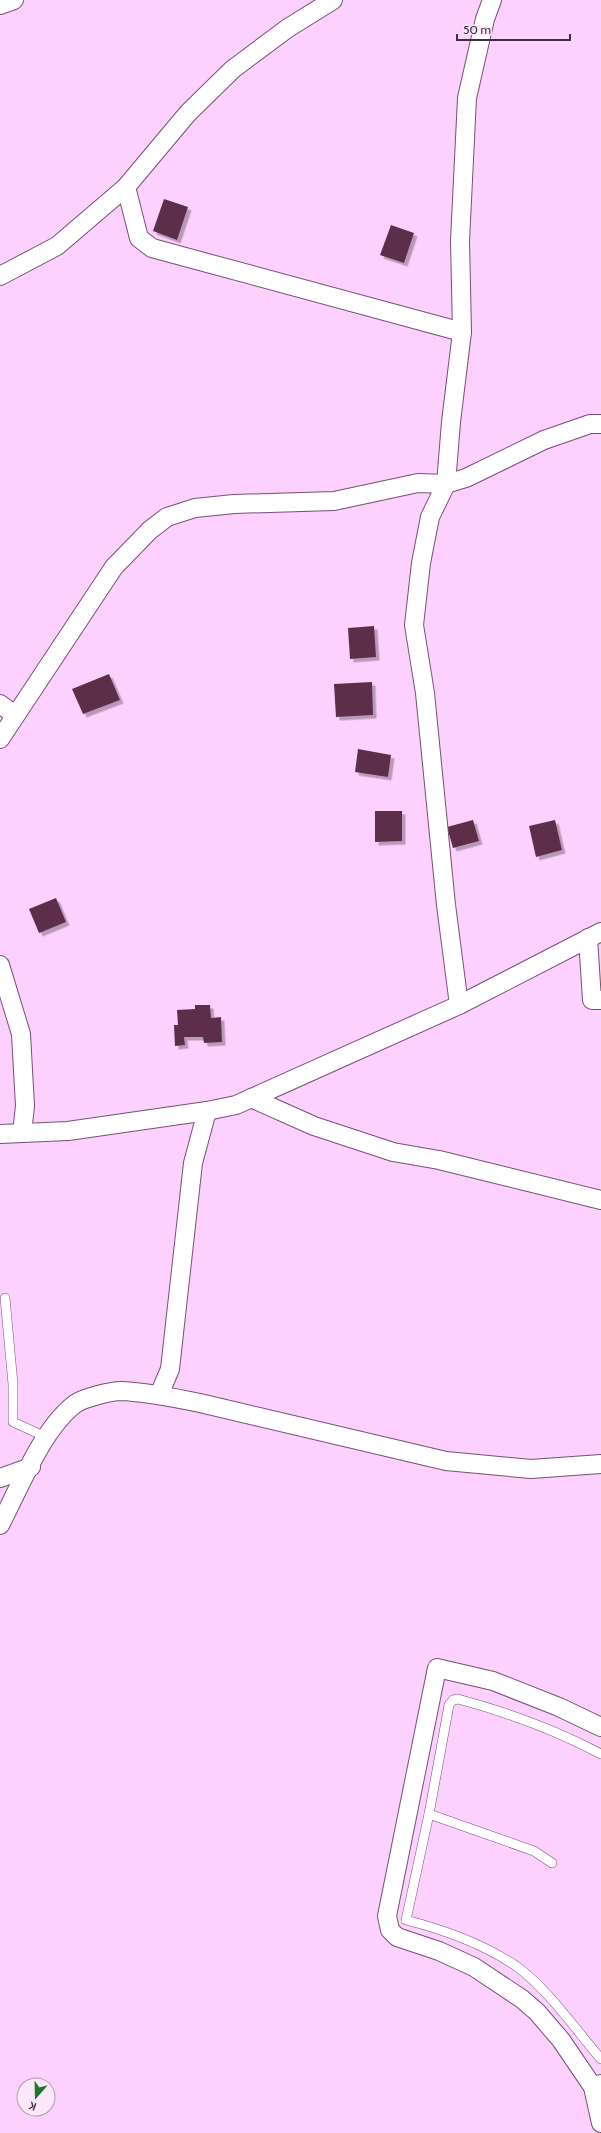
<svg xmlns="http://www.w3.org/2000/svg" width="601" height="2133" font-family="Cabin,sans-serif">
<style>
.building{fill:#5c2f4a;filter:url(#shadow)}
.lines{fill:none;stroke-linecap:round;stroke-linejoin:round}
.lane-casing{stroke:#755077;stroke-width:10}
.street-casing{stroke:#755077;stroke-width:20}
.lane{stroke:#fff;stroke-width:9}
.street{stroke:#fff;stroke-width:18}
</style>
<defs>
<filter id="shadow"><feDropShadow dx="3.5" dy="3.5" stdDeviation="0" flood-color="#0004"/></filter>
</defs>
<rect width="100%" height="100%" fill="#fcd1fd"/>
<g class="building">
<polygon points="164,199 188,207 177,240 153,231"/>
<polygon points="391,225 414,233 404,263 380,255"/>
<polygon points="374,626 376,657 350,659 348,628"/>
<polygon points="109,674 120,700 83,714 72,689"/>
<polygon points="372,682 373,715 336,717 334,684"/>
<polygon points="358,749 391,755 388,777 355,772"/>
<polygon points="375,811 402,811 402,841 375,842"/>
<polygon points="473,820 479,841 453,848 447,827"/>
<polygon points="555,820 562,850 536,857 529,826"/>
<polygon points="56,898 66,922 39,933 29,909"/>
<polygon points="195,1005 210,1005 211,1018 221,1017 222,1042 204,1043 203,1037 184,1037 185,1045 175,1046 174,1025 178,1025 177,1010 195,1009"/>
</g>
<g class="lines">
<g class="lane-casing">
<g id="lane">
<polyline points="5,1298 13,1384 13,1422 46,1437"/>
<path d="M601,1754C554,1729 510,1713 458,1699L453,1700L449,1705L429,1814L406,1920C445,1930 482,1943 516,1966C548,1989 575,2029 601,2059"/>
<polyline points="429,1814 534,1851 552,1863"/>
</g>
</g>
<g class="street-casing">
<g id="street">
<polyline points="0,5 14,0"/>
<polyline points="126,187 139,238 152,248 462,332"/>
<polyline points="0,276 57,246 126,187 188,113 233,69 288,28 333,0"/>
<polyline points="0,704 15,715"/>
<polyline points="0,739 114,567 150,530 167,517 195,508 234,504 334,501 418,483 446,484 466,478 544,440 590,424 601,424"/>
<polyline points="588,938 592,1000 601,1000"/>
<polyline points="0,965 21,1034 25,1106 22,1133"/>
<polyline points="459,1005 446,905 425,693 414,625 421,563 430,517 446,484 451,422 462,332 460,241 467,98 485,19 492,0"/>
<polyline points="251,1098 314,1126 393,1152 439,1160 601,1200"/>
<polyline points="0,1134 68,1131 207,1111 236,1105 459,1005 601,932"/>
<polyline points="159,1395 170,1369 193,1163 207,1111"/>
<polyline points="0,1478 31,1467"/>
<path d="M0,1525C19,1489 42,1429 75,1404C83,1398 111,1391 121,1391C148,1392 174,1398 200,1403L446,1461L531,1469L601,1464"/>
<polyline points="601,2084 593,2087 601,2123"/>
<polyline points="593,2087 561,2040 537,2012 522,1999 474,1967 439,1951 397,1937 390,1930 387,1916 437,1668 493,1681 559,1707 601,1727"/>
</g>
</g>
<use href="#lane" class="lane"/>
<use href="#street" class="street"/>
</g>
<g transform="translate(36 2097) rotate(200)"><circle r="19" fill="#fae8fa" stroke="#af9eaf"/>
<path d="M0-3L7 15L0 10L-7 15Z" fill="#1a7929"/>
<text y="-6" font-size="11" font-weight="bold" text-anchor="middle" fill="#3e2e3f">K</text>
</g>
<path d="M457 34v6h113v-6" fill="none" stroke="#3e2e3f" stroke-width="2"/>
<text x="463" y="34" font-size="12" fill="#3e2e3f" stroke="#fae8fa" stroke-width="3" paint-order="stroke">50 m</text>
</svg>
